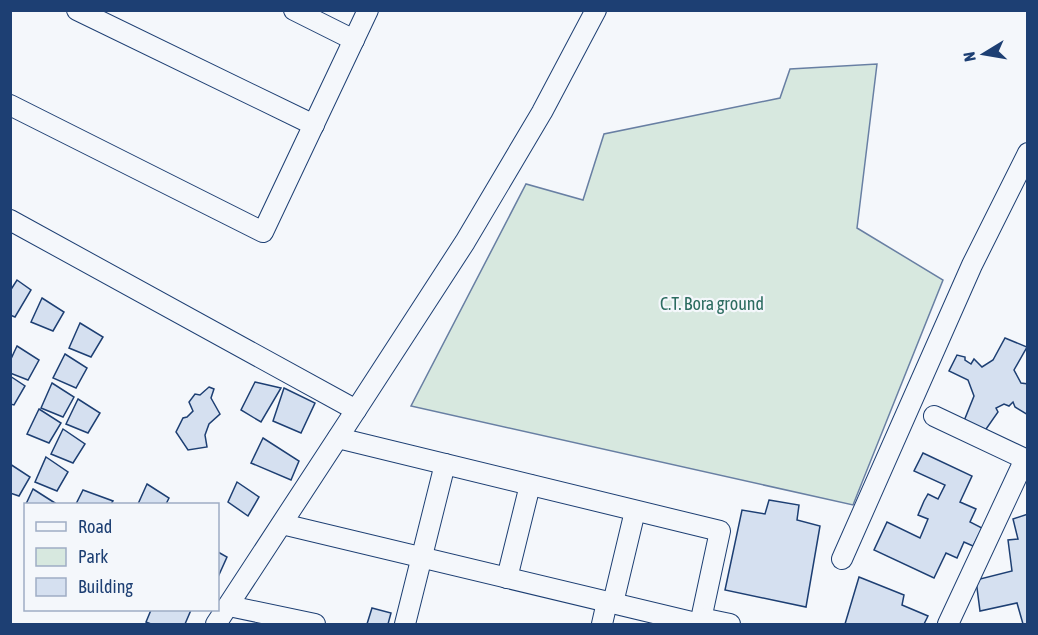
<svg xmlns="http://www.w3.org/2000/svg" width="1038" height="635" font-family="'Asap Condensed',sans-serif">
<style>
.green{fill:#d7e8df;stroke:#687fa3;stroke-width:1.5}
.building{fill:#d5e0f0;stroke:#1d3f73;stroke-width:1.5}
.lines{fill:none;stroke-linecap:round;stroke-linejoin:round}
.minor-casing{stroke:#1d3f73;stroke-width:22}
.minor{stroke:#f4f7fb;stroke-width:20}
.labels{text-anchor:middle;stroke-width:4.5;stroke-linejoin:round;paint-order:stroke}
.park-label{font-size:18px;fill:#2c6c60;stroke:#f4f7fb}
</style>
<rect width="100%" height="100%" fill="#f4f7fb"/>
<polygon class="green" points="877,64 857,228 943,280 853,505 411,406 526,184 583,200 604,134 780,98 790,69"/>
<g class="building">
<polygon points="17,280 31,290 15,317 10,315 10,291"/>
<polygon points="42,298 64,312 53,331 31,322"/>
<polygon points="80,323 103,337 91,357 69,348"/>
<polygon points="1005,338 1027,347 1014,370 1021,383 1028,384 1028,415 1015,407 1013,402 1009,406 1004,404 996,408 998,412 984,432 964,421 974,396 968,380 949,371 957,355 965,357 965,360 971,364 974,359 982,367 993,360"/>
<polygon points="17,346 39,360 28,380 10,373 10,361"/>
<polygon points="65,354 87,368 76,388 53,378"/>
<polygon points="10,376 25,386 14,405 10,404"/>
<polygon points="255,382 281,388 261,422 241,410"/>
<polygon points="52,383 74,397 63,417 41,408"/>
<polygon points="209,387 214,389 211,398 220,414 209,424 205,435 207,447 188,450 176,432 183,418 187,417 193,411 189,402 195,394 200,395"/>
<polygon points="284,388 315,403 301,433 273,421"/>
<polygon points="78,399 100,413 88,433 66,424"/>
<polygon points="39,409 61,423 49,443 27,434"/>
<polygon points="63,429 85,444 73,463 51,454"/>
<polygon points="263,438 299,461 291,480 251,463"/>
<polygon points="923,453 972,476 960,502 976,509 970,522 982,528 973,546 964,542 957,558 946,553 934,578 874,550 887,522 920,538 928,519 918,515 924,501 928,494 938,499 945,485 914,471"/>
<polygon points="46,457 68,472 57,491 35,482"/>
<polygon points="10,464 30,477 19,496 10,493"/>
<polygon points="237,482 259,497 248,516 228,502"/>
<polygon points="147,484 169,498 166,504 138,504"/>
<polygon points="33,489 55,503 54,504 26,504"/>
<polygon points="83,490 113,501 111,504 76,504"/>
<polygon points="769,500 799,505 797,520 820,526 806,607 725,590 742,510 765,514"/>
<polygon points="1028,514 1028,624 1023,624 1017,603 980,611 976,580 1012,571 1008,540 1018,539 1013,519"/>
<polygon points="218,552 227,557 218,577"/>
<polygon points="859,577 904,595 902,605 928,616 924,624 845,624"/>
<polygon points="372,608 391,613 388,624 367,624"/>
<polygon points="151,610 191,610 185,624 151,624 146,622"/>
</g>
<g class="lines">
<g class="minor-casing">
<g id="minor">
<polyline points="77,10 314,125"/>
<polyline points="294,10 354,40"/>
<polyline points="10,105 263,232 368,10"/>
<polyline points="10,220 356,410 216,624"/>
<polyline points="356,410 465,242 542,112 596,10"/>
<polyline points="934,416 1025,459"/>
<polyline points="338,438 720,531 700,624"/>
<polyline points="282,524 700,624"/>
<polyline points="842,559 972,265 1028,153"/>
<polyline points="507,578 530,485"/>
<polyline points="613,603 635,511"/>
<polyline points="229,606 315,624"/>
<polyline points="701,618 730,624"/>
<polyline points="405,624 445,464"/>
<polyline points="602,624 607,602"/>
<polyline points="948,624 1025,459 1028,459"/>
</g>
</g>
<use href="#minor" class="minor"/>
</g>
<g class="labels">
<g class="park-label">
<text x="712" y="310">C.T. Bora ground</text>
</g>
</g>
<rect width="1038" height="635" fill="none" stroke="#1d3f73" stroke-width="24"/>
<rect x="24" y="503" width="195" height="108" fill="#f4f7fb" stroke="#9eadc5" stroke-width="1.5"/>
<rect x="36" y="522" width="30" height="9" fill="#f4f7fb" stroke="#9eadc5" stroke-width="1.5"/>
<text x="78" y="533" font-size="18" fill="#1d3f73">Road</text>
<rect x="36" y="548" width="30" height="18" fill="#d7e8df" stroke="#9eadc5" stroke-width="1.5"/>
<text x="78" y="563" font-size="18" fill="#1d3f73">Park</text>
<rect x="36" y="578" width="30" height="18" fill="#d5e0f0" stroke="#9eadc5" stroke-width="1.5"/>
<text x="78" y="593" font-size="18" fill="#1d3f73">Building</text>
<g transform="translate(984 54) rotate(259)" stroke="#f4f7fb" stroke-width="4.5" paint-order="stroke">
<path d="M0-4.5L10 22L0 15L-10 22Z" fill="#1d3f73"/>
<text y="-9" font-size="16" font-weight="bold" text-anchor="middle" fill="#1d3f73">N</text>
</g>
</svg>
